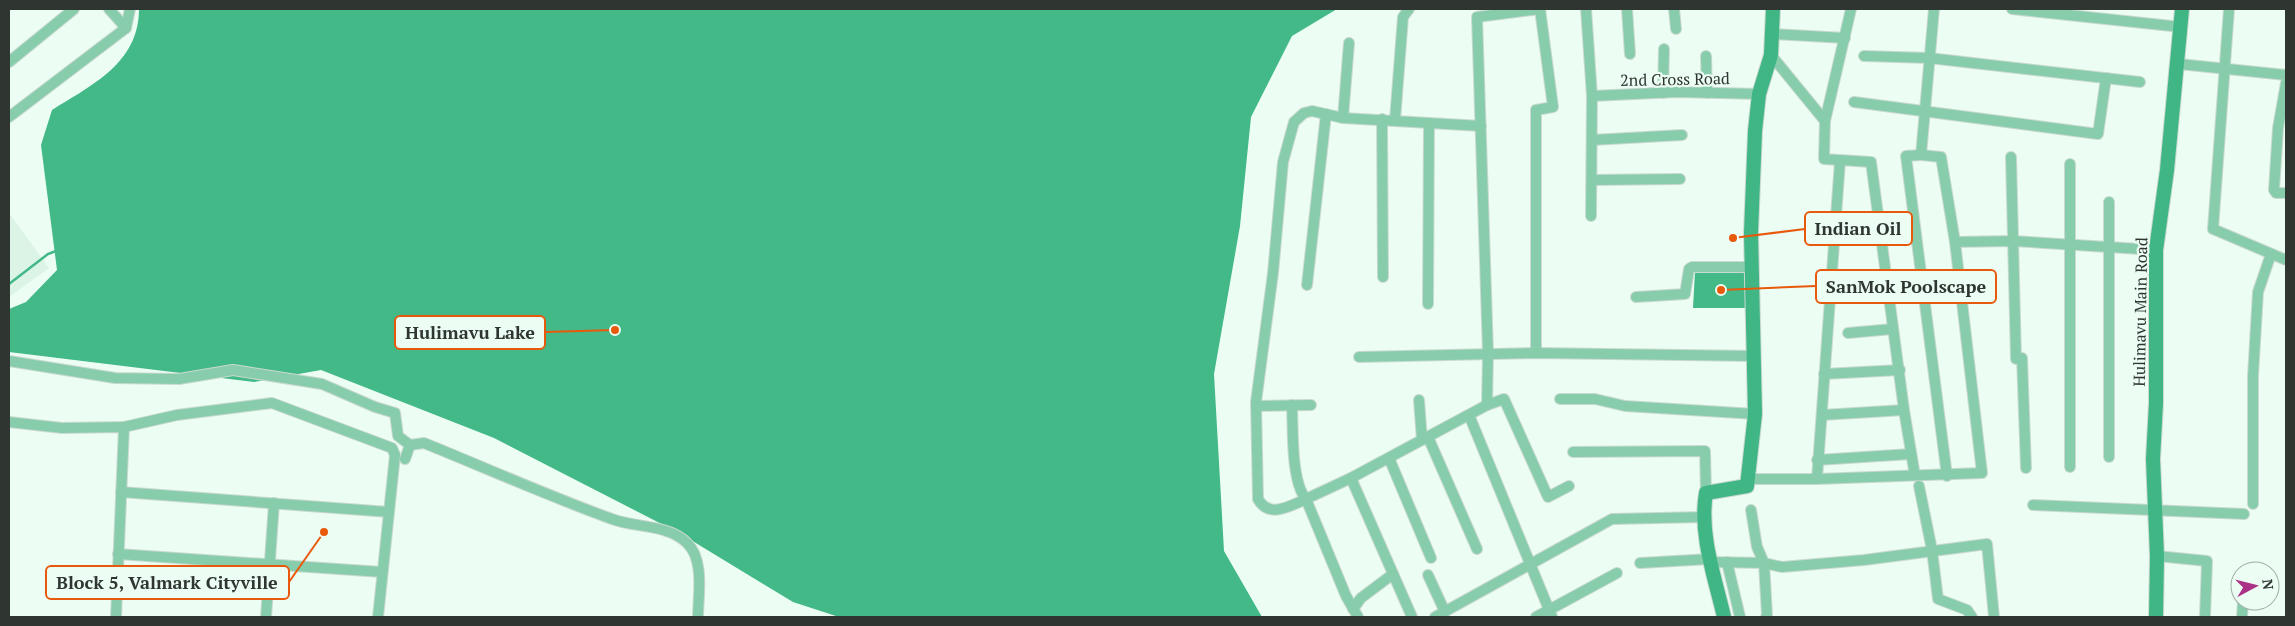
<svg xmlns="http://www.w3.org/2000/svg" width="2295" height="626" font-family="'PT Serif',serif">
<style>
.built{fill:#dbf4e6}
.water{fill:#43b988}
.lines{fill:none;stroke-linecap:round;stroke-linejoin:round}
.stream{stroke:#43b988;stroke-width:2.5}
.street-casing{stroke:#cad9d1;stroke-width:12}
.secondary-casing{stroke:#cad9d1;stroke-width:16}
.street{stroke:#88cdab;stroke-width:10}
.secondary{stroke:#40b685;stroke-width:14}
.labels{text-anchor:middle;stroke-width:4.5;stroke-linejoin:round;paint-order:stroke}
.street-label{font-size:16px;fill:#2f3632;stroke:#ecfdf4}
.leader{fill:none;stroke:#e8590c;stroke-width:2}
.callout-dot{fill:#e8590c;stroke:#ecfdf4;stroke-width:2}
.callout{fill:#ecfdf4;stroke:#e8590c;stroke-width:2}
.callout-label{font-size:18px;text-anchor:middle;font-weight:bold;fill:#2f3632}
</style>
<rect width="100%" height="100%" fill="#ecfdf4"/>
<polygon class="built" points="9,213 49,268 9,297"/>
<g class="water">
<path d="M139,9H1337L1292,36L1251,117L1240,226L1214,374L1224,551L1262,617H839L793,602L681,534L494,438L321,370L254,382L9,352V309L26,302L57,270L41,145L52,110C92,85 139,63 139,9Z"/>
<polygon points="1748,270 1749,308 1693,308 1695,272"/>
</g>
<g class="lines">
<polyline class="stream" points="9,284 48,254 56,251"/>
<g class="street-casing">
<g id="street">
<polyline points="1586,9 1592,96 1591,216"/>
<polyline points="1627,9 1630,54"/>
<polyline points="1674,9 1676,29"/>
<polyline points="1851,9 1825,121 1824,159 1871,162 1904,410 1914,470"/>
<polyline points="2012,9 2181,27"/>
<polyline points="2229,9 2213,229 2286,260"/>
<polyline points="126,28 130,9"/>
<polyline points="1772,34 1845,38"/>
<polyline points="1771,55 1825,121"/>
<polyline points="1706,56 1707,93"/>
<polyline points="1864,56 1929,58 2140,82"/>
<polyline points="9,62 74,9"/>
<polyline points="2179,64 2286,75"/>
<polyline points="2286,83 2278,128 2274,190 2276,193 2286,193"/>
<polyline points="1663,93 1664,49"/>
<polyline points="1592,96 1677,92 1759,94"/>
<polyline points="1854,102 2098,134 2106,78"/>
<polyline points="9,117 126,28 109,9"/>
<polyline points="1343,118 1349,43"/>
<polyline points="1382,119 1383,277"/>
<polyline points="1395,120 1403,17 1409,9"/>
<polyline points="1592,140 1682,135"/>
<polyline points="1921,155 1906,156 1947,476"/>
<polyline points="2011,157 2016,359 2022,358 2026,468"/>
<polyline points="1592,180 1680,179"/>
<polyline points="1955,242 2013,241 2156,250"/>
<polyline points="1307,285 1326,114"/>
<polyline points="1832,287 1887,283"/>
<polyline points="1636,297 1685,294 1689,269 1692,267 1752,267"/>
<polyline points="1428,304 1429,123"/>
<polyline points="1848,333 1893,329"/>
<polyline points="1536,353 1536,110 1553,107 1540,9"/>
<polyline points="1359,357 1536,353 1754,356"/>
<polyline points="9,361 115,378 179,379 233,370 322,384 375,407 395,413 398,436 410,445"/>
<polyline points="1824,374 1900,370"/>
<polyline points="1560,399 1595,399 1625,406 1755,414"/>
<polyline points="1419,400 1422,440"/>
<path d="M1292,405C1293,428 1291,482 1306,499C1290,506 1269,519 1258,499L1256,402L1273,273L1283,162L1294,122L1304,113L1312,111L1343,118L1481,126"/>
<polyline points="1487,405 1504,399 1548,497 1569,486"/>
<polyline points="1256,406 1311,405"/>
<polyline points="1469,415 1552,617"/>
<polyline points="1822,415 1904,410"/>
<polyline points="9,422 62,428 124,427 116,617"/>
<polyline points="124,427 177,415 272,403 392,448 395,455 378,617"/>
<polyline points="1428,437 1477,549"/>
<polyline points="1573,452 1705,451 1706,493"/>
<polyline points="2109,457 2109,202"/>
<polyline points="1389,458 1431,558"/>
<path d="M405,459L410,445L424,443C486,468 548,496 612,519C635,528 668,524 687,543C705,560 698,596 698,617"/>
<polyline points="1817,460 1911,454"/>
<polyline points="2070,467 2070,164"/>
<polyline points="1351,478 1306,499 1346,596 1358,617"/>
<polyline points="1747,479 1817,479 1982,473 1955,242 1941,157 1921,155 1934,9"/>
<polyline points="1817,479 1840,161"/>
<polyline points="1919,486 1932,550 1938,599 1967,610 1972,617"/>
<polyline points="121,492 389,512"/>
<polyline points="2253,504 2253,376 2258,292 2271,254"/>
<polyline points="2033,505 2244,514"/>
<polyline points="1751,510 1757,547 1764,563 1782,567 1864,560 1987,544 1994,617"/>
<polyline points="118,554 382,572"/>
<polyline points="2157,556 2207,561 2205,617"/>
<polyline points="1711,562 1764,563 1767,615 1766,617"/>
<polyline points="1727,562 1740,617"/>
<polyline points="1640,563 1710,559"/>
<polyline points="1428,575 1445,612"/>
<polyline points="1353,609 1361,598 1393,574"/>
<polyline points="266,617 274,503"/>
<polyline points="1412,617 1351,478 1487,405 1488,353 1477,17 1540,9"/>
<polyline points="1435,617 1612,519 1704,517"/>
<polyline points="1536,617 1617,573"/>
<polyline points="2242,617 2243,601"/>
</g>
</g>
<g class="secondary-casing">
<g id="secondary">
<path d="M1724,617C1715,578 1699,534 1706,493L1747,486L1755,414L1751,233L1755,131L1759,94L1771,55L1773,9"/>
<polyline points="2156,617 2157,556 2153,459 2156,403 2156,250 2167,170 2182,9"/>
</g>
</g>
<use href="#street" class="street"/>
<use href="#secondary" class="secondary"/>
</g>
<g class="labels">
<g class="street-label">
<text transform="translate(1675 79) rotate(-1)" y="6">2nd Cross Road</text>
<text transform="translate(2140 312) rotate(-89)" y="6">Hulimavu Main Road</text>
</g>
</g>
<path class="leader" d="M1733 238L1805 229M1721 290L1816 286M615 330L545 332M324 532L289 582"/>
<g class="callout-dot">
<circle cx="1733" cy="238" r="5"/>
<circle cx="1721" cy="290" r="5"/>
<circle cx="615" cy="330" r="5"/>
<circle cx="324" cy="532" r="5"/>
</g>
<g class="callout">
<rect x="1805" y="212" width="107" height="33" rx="5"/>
<rect x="1816" y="270" width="180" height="33" rx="5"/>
<rect x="395" y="316" width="150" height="33" rx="5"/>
<rect x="46" y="566" width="243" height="33" rx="5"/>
</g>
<g class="callout-label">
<text x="1858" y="235">Indian Oil</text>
<text x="1906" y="293">SanMok Poolscape</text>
<text x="470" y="339">Hulimavu Lake</text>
<text x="167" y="589">Block 5, Valmark Cityville</text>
</g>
<rect width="2295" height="626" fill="none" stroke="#2f3632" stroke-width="20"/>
<g transform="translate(2255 586) rotate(83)"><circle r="24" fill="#ecfdf4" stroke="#a0ada6"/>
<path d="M0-4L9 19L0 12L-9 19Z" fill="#ab3387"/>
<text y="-8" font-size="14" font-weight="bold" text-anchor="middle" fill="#2f3632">N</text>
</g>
</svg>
